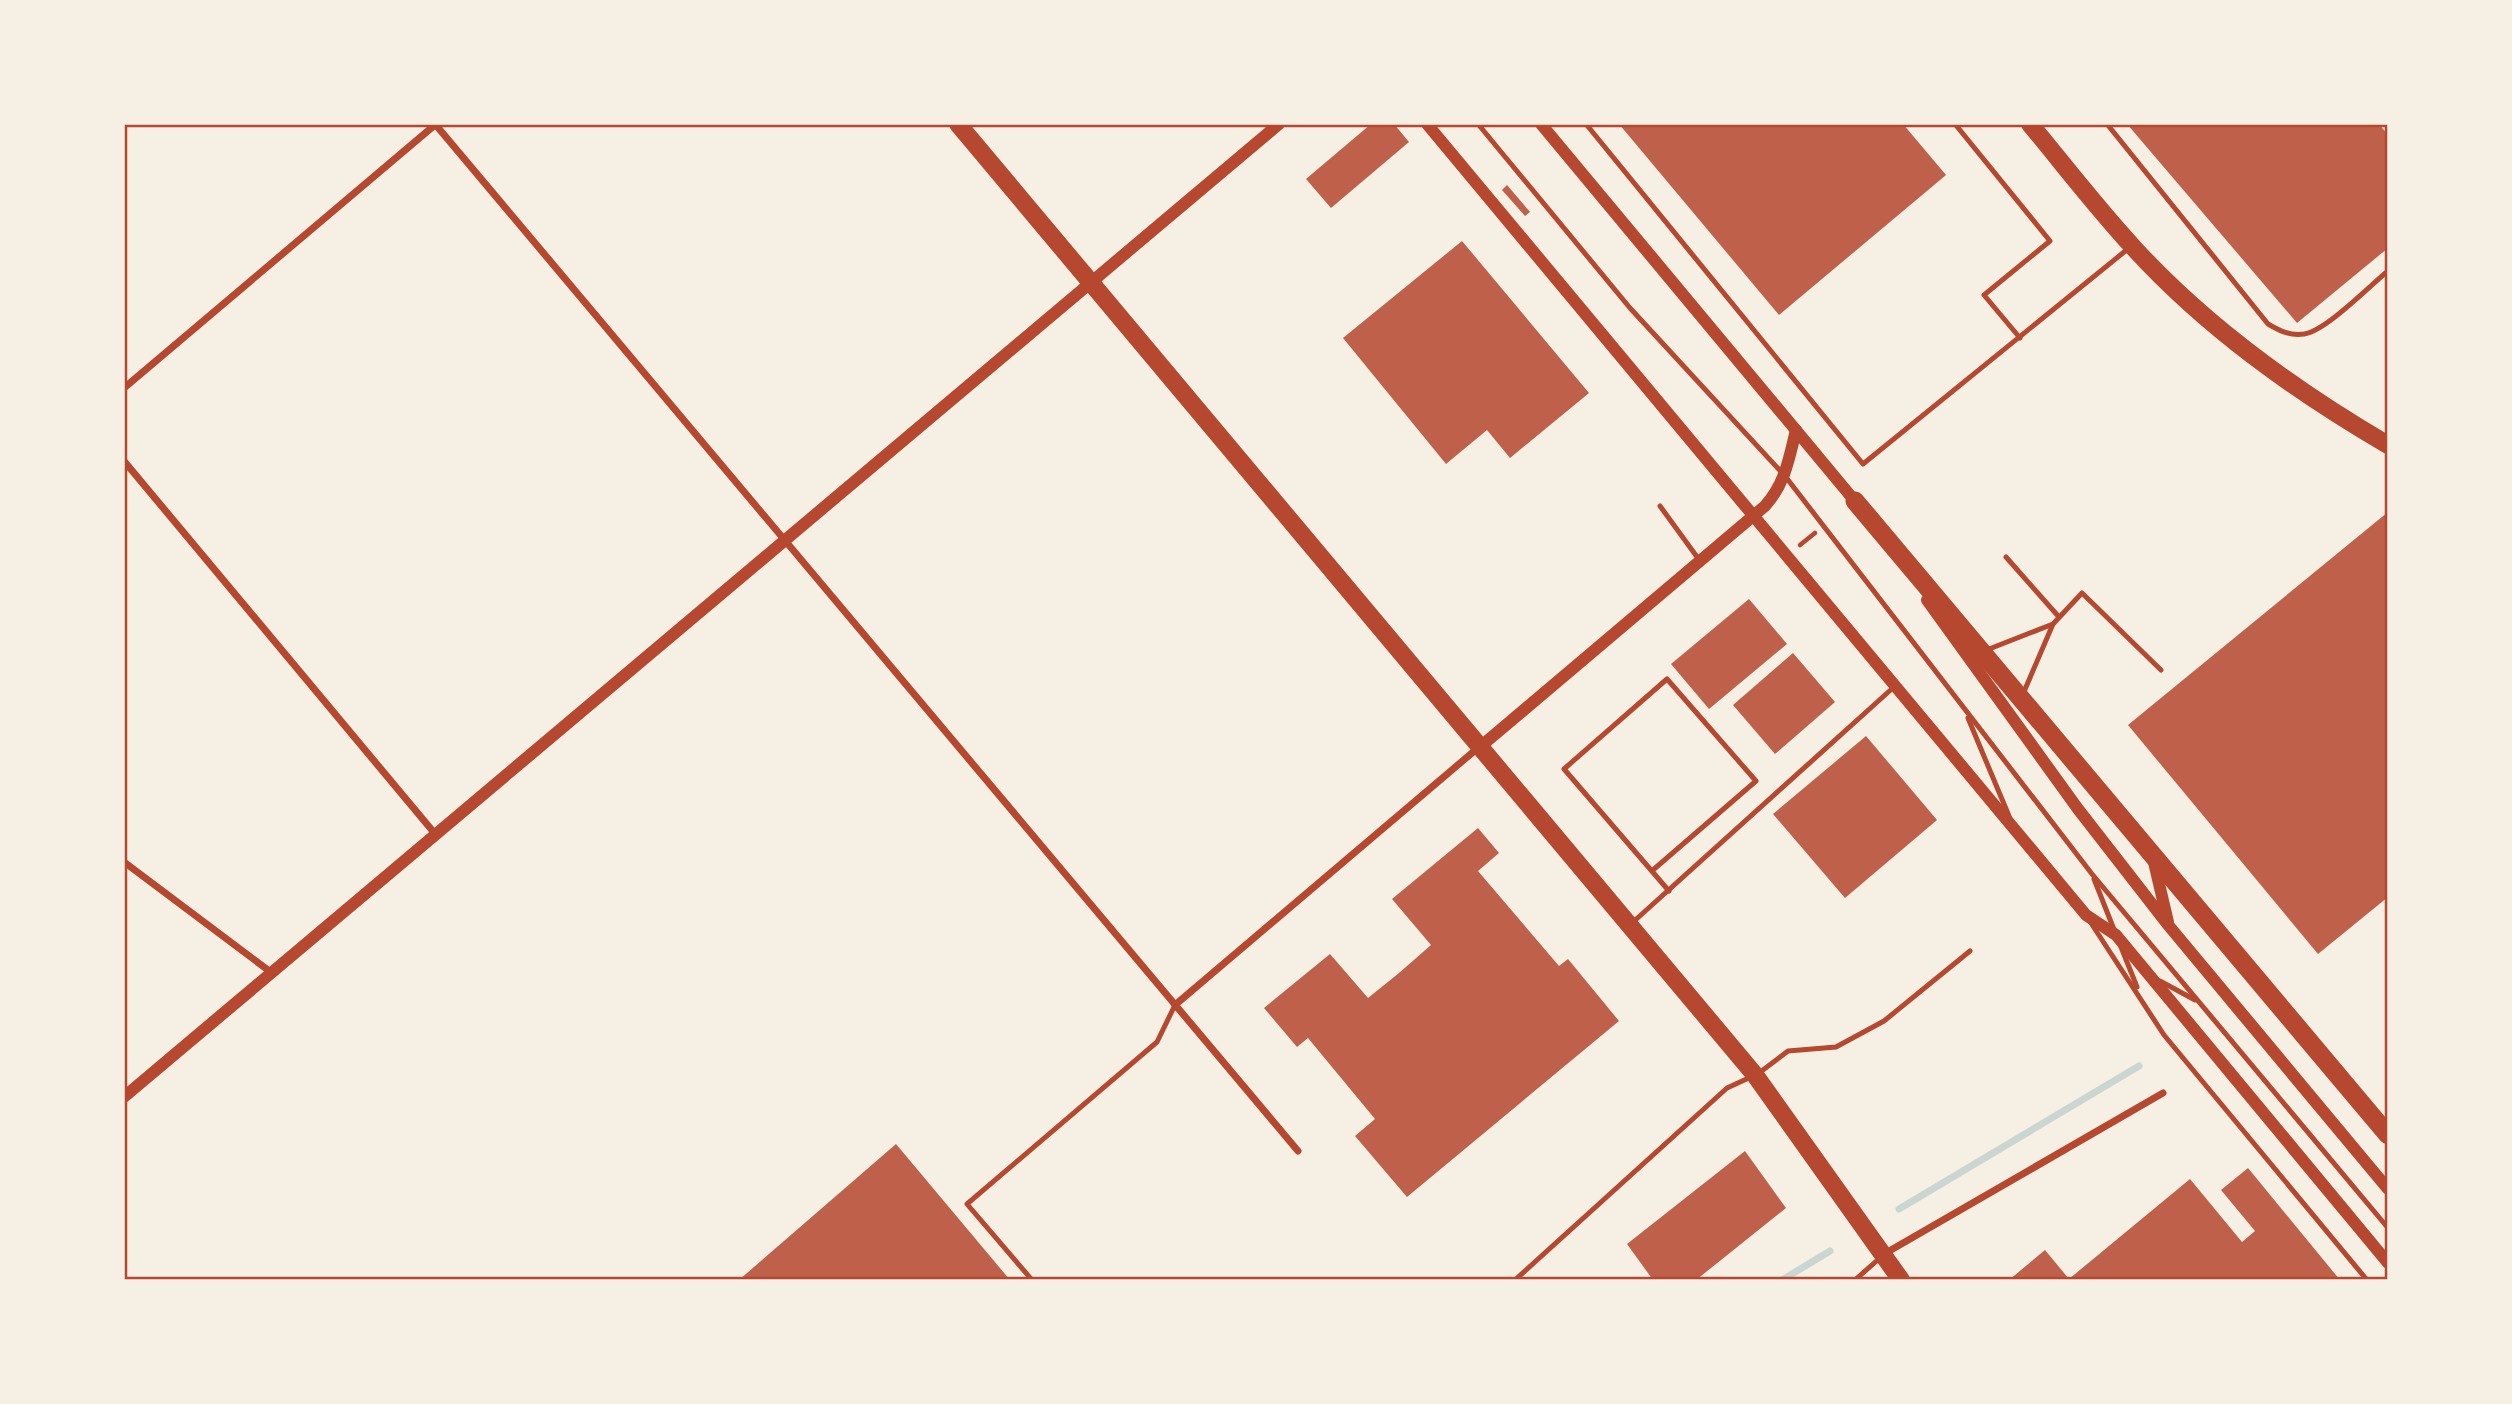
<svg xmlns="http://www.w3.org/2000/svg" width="2512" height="1404" font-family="'DM Sans',sans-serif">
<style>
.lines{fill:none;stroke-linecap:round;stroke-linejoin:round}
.stream{stroke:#c9d6d2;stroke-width:7}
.building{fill:#bf614a}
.path{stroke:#b5482f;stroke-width:4.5}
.service{stroke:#b5482f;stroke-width:5}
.minor{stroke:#b5482f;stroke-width:7}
.tertiary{stroke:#b5482f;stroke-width:12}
.primary{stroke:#b5482f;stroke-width:18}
.trunk{stroke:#b5482f;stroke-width:19}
.neatline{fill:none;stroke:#b5482f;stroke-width:2.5}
</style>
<rect width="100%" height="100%" fill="#f6efe4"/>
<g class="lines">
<g class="stream">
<polyline points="1899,1209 2139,1066"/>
<polyline points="1782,1280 1830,1251"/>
</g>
</g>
<g class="building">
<polygon points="1371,124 1394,124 1409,142 1331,208 1306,179"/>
<polygon points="1619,124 1903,124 1946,175 1779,315"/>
<polygon points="2127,124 2379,124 2388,135 2388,248 2297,323"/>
<polygon points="1507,185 1530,212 1525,216 1502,190"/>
<polygon points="1462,241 1589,393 1510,458 1487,430 1446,464 1343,338"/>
<polygon points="2388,512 2388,897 2318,954 2128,725"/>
<polygon points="1749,599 1787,644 1709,709 1671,664"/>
<polygon points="1793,653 1835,702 1775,754 1733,705"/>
<polygon points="1866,736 1937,820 1845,898 1773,814"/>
<polygon points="1478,828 1499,853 1478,871 1559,966 1568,959 1619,1021 1407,1197 1355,1136 1375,1119 1308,1038 1297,1047 1264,1008 1330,954 1368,998 1399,973 1431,945 1392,899"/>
<polygon points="896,1144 1010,1280 739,1280"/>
<polygon points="1745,1151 1786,1208 1696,1280 1653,1280 1627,1244"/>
<polygon points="2248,1168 2340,1280 2009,1280 2045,1250 2069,1279 2190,1179 2242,1242 2255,1231 2221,1190"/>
</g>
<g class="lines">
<polyline class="path" points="1800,545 1815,533"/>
<g class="service">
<polyline points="1478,124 1630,308 1785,476 2092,874 2388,1228"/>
<polyline points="1586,124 1863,464 2129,248"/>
<polyline points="1955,124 2050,241 1984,295 2020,338"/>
<path d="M2107,124L2268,324C2280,331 2290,336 2304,334C2327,330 2368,287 2388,271"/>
<polyline points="1660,506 1700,561"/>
<polyline points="2006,557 2059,617"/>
<polyline points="1984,651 2053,624"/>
<polyline points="2023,694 2053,624 2082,593 2161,670"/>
<polyline points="1968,718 2009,816"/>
<polyline points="1653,870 1756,781 1667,679 1564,769 1669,891"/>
<polyline points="2094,879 2115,932"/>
<polyline points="1632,923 1895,686"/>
<polyline points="2091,923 2164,1035 2367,1280"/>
<polyline points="2121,947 2137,987"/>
<polyline points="2160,981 2195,1000"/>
<polyline points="1759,1073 1788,1051 1836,1047 1884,1021 1970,951"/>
<polyline points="1032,1280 967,1204 1157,1042 1175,1005"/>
<polyline points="1515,1280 1727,1088 1751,1077"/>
<polyline points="1855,1280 1881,1257"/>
</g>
<g class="minor">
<polyline points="435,124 1298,1151"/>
<polyline points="124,388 436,124"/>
<polyline points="124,461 436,835"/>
<polyline points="124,862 272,973"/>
<polyline points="1175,1005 1479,747"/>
<polyline points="1884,1254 2163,1093"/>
</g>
<g class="tertiary">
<polyline points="1427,124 2086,915 2116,935 2388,1263"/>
<polyline points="1541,124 1859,506"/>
<polyline points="1927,600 2078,809 2169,926 2388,1189"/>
<path d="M1480,747L1765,506C1785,484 1789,459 1796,430"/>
<polyline points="2153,858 2168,922"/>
<polyline points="124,1097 1279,124"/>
</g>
<g class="primary">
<polyline points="958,124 1755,1075 1901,1280"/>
<path d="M2030,124C2064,165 2097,208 2133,247C2206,327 2294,390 2388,445"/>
</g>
<polyline class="trunk" points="1855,501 2388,1135"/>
</g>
<rect width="2512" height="1404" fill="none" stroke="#f6efe4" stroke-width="252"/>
<rect x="126" y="126" width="2260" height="1152" class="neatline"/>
</svg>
